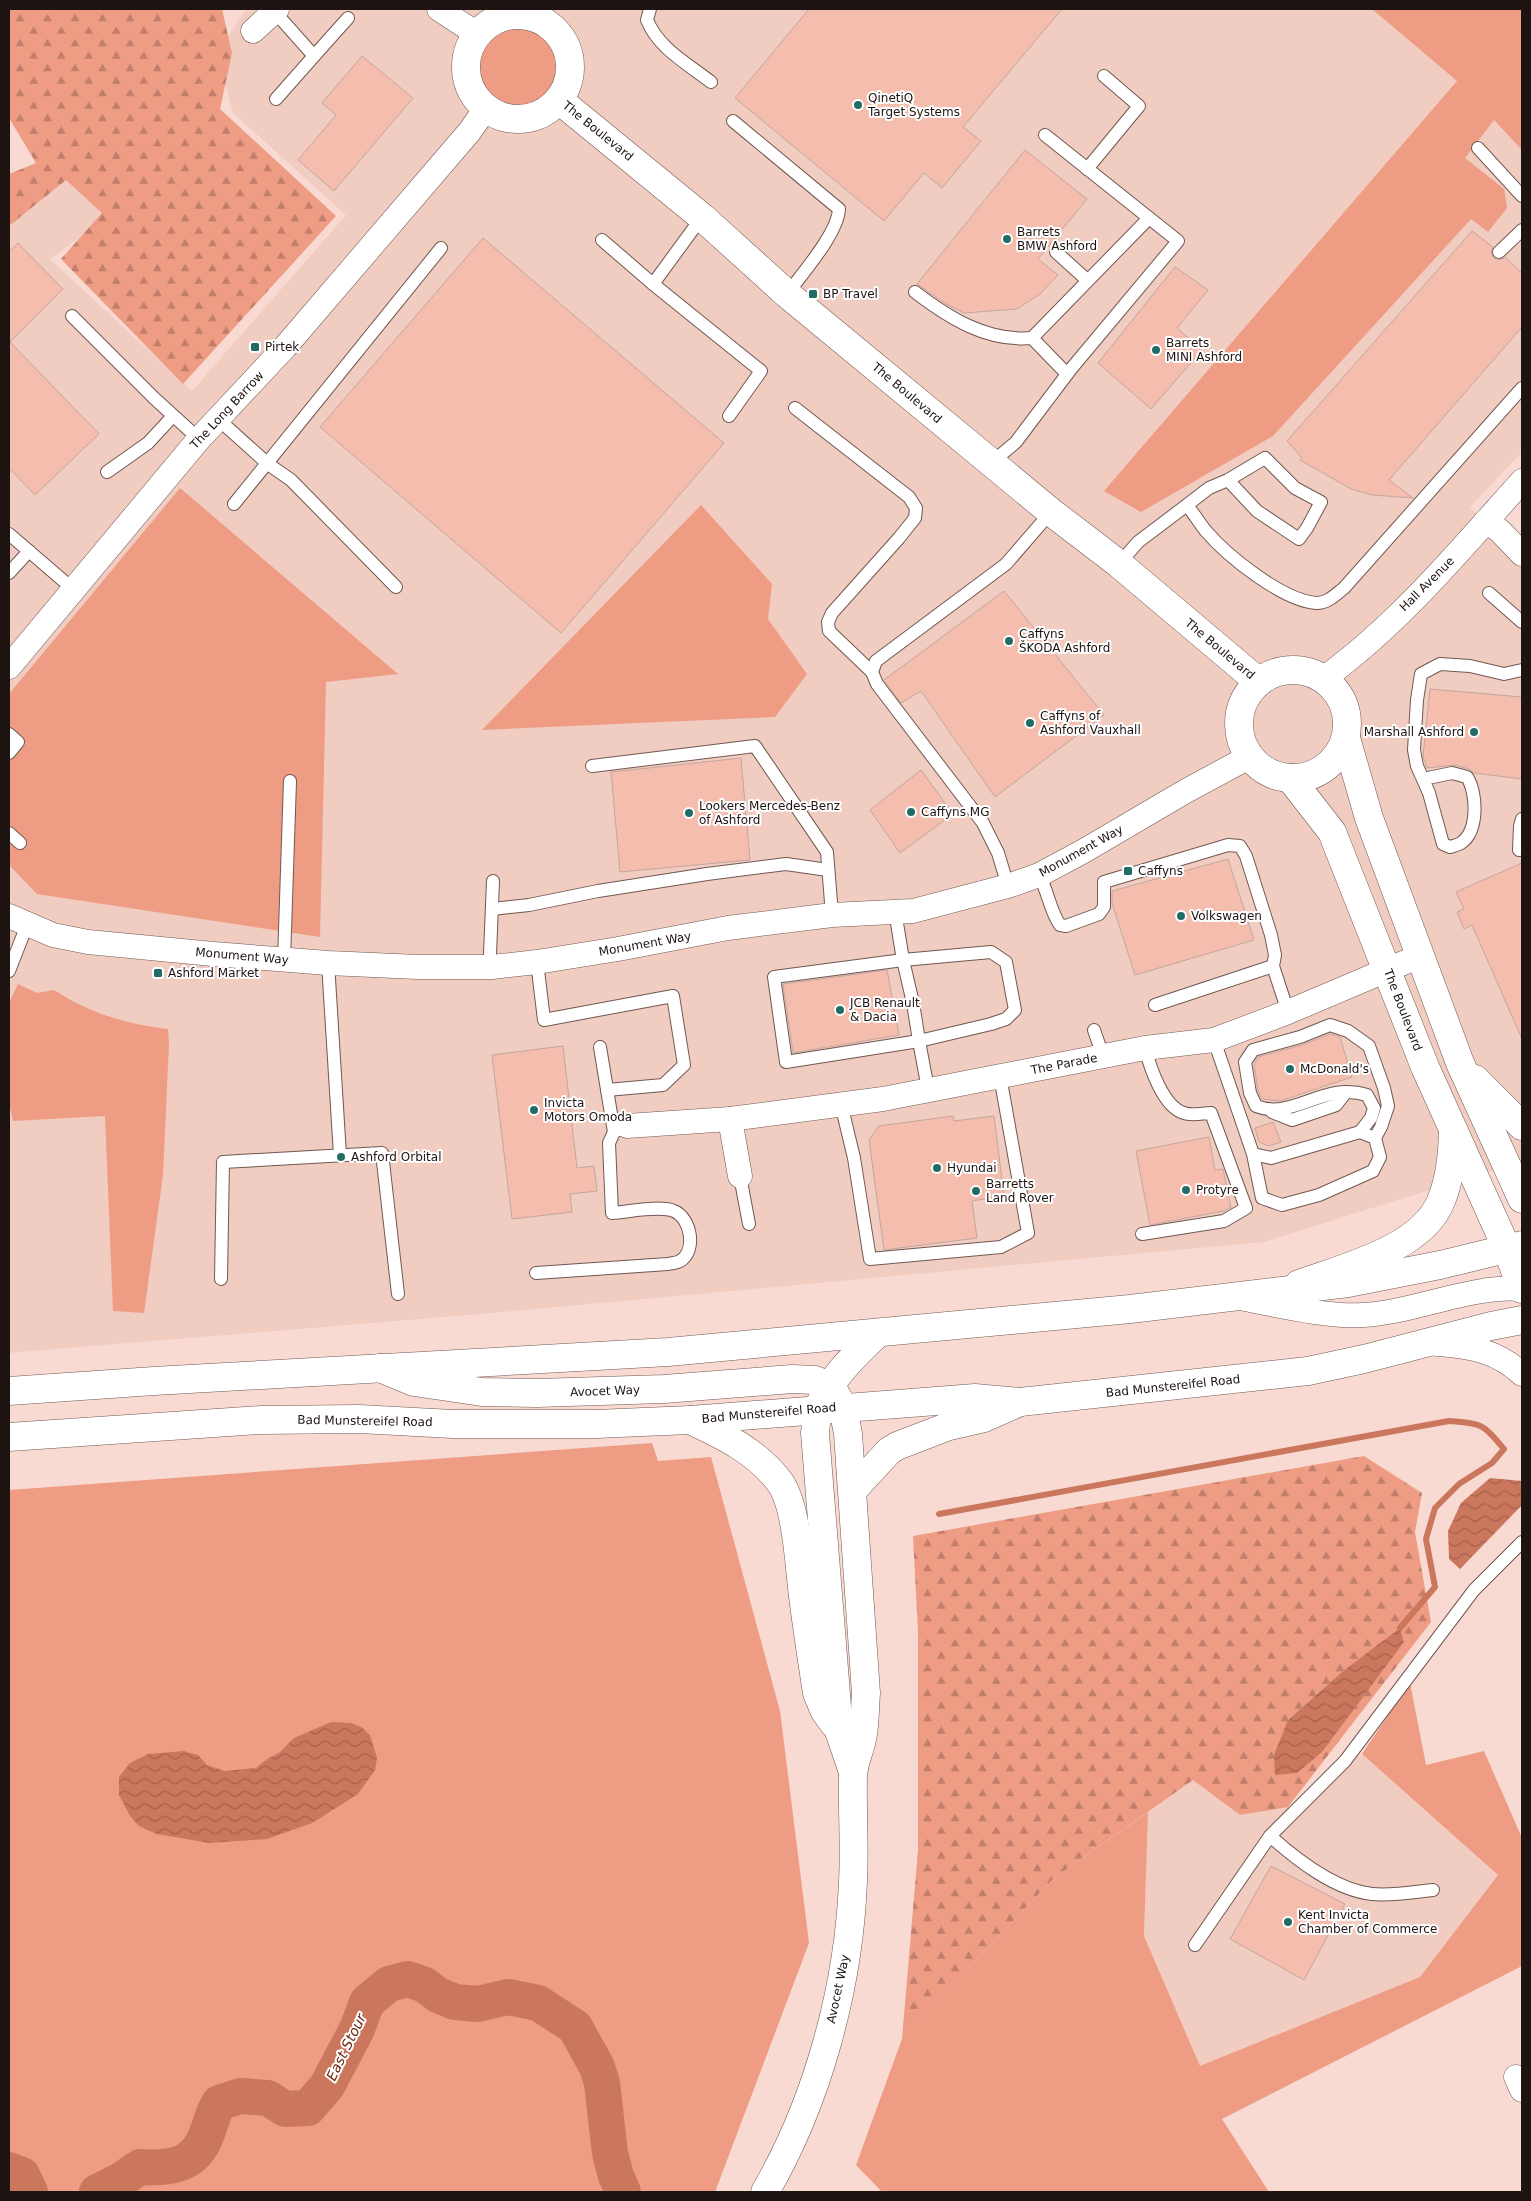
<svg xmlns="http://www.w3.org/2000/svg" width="1531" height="2201" font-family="'DejaVu Sans',sans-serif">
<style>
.built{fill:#f1ccc1}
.green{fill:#ee9c84}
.forest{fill:url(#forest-firs);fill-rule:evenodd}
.water{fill:url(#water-waves)}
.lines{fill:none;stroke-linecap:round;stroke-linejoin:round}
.stream{stroke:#cb775e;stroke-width:6}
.river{stroke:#cb775e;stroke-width:36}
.building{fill:#f4bdad;stroke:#c3a79e}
.lane-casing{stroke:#715851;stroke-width:14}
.street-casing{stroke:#715851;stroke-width:25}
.secondary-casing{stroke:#715851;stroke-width:29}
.highway-casing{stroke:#715851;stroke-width:29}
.lane{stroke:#fff;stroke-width:12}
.street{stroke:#fff;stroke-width:24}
.secondary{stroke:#fff;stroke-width:28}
.highway{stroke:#fff;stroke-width:28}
.poi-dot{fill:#226c66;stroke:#fff;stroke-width:2}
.labels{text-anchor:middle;stroke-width:4;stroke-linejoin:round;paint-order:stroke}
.poi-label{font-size:12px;fill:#1d1311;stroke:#fff;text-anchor:start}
.street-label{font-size:12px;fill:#1d1311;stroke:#fff}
.water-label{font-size:14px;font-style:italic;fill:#6f2209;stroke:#fff}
</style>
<defs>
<pattern id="forest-firs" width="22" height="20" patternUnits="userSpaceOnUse" patternTransform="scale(1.25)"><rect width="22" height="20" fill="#ee9c84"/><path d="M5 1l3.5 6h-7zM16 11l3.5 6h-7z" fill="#c07e6b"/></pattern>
<pattern id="water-waves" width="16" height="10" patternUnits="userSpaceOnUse" patternTransform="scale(1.25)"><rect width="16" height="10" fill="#cb775e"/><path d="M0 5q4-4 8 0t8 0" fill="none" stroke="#a4604c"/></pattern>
</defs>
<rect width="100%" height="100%" fill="#f8dad2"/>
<g class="built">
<polygon points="246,9 1372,9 1457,81 1522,150 1522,452 1470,507 1522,569 1522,1161 1264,1242 481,1314 9,1353 9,211 59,164 112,214 50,259 192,391 346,215 233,113 217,53"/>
<polygon points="1362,1754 1498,1875 1420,1977 1200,2067 1144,1936 1148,1812 1193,1780 1288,1807"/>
</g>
<g class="green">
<polygon points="1372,9 1522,9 1522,150 1494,120 1465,158 1504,189 1507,208 1488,232 1471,219 1273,436 1141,512 1104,491 1457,81"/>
<circle cx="519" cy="68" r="39"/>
<polygon points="180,488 398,674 326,682 320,937 37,894 9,865 9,694"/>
<polygon points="701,505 772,584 768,619 807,674 775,717 482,730"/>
<path d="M18,984L37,993L54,990C89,1013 126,1024 168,1029L169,1043L163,1175L144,1313L113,1311L105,1116L13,1121L9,1103V1003Z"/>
<polygon points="652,1443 658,1461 711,1457 780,1711 809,1943 715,2192 9,2192 9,1490"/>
<polygon points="1410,1683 1426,1765 1484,1751 1522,1838 1522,1966 1222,2119 1269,2192 882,2192 856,2165 902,2039 1054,1878 1148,1812 1144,1936 1200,2066 1420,1977 1498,1875 1362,1754"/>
</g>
<g class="forest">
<polygon points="9,9 222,9 232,53 220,109 336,216 183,384 61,259 102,213 66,180 9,226 9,174 36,163 9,118"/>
<path d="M1364,1456L1422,1493L1415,1532L1431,1622L1288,1807L1240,1815L1193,1780L1054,1878L902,2039L918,1850V1632L913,1536ZM1400,1629L1404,1641L1323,1751L1288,1720L1343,1671Z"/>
</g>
<g class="water">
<polygon points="1490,1478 1522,1481 1522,1505 1460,1569 1449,1559 1448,1531 1461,1503"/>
<polygon points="1400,1628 1404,1642 1323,1751 1297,1773 1275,1775 1274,1755 1288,1720 1343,1671"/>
<polygon points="331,1722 351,1723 361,1727 370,1735 377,1758 375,1770 358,1794 312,1823 267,1839 209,1843 157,1834 139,1826 130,1816 119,1795 119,1777 130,1763 148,1754 184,1751 198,1755 207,1765 225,1771 256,1768 267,1759 279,1753 294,1738"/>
</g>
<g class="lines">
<path class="stream" d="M939,1514L1449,1421C1483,1424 1482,1423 1504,1449L1492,1463L1459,1484L1435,1508L1426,1539L1435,1587L1400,1628"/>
<g class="river">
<polyline points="9,2170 22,2175 30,2192"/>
<path d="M97,2192L121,2180L140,2167C170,2169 196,2166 207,2133C211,2122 213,2113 219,2103L240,2096L268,2098L285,2109L308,2108L327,2086L357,2029L367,2002L389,1984L408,1979L425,1985L438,1995L455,2002L478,2004L508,1997L538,2003L575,2027L597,2067L602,2083L610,2153L616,2176L623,2192"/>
</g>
</g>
<g class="building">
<polygon points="809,9 1062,9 963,127 981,141 942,188 924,173 884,221 735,98"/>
<polygon points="362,56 413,98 334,191 298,160 336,115 322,103"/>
<polygon points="1025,150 1087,199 1038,259 1058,275 1040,294 1017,309 964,313 946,304 917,284"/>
<polygon points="1472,231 1493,247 1491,253 1494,258 1500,260 1505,257 1522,273 1522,327 1389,480 1413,498 1372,495 1351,489 1300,460 1302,458 1287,441"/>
<polygon points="483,238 724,443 561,633 320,427"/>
<polygon points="18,243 63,289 10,342 99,434 35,495 9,468 9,252"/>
<polygon points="1175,267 1208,290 1177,328 1202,350 1151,409 1098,363"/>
<polygon points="1004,591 1104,715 995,797 921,691 901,703 884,680"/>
<polygon points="1430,689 1522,697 1522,779 1474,773 1469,769 1454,765 1427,768 1423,756"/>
<polygon points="741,758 750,860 620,872 611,772"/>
<polygon points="921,770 953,814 900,853 870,810"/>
<polygon points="1228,859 1254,940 1135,975 1112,903 1112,891"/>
<polygon points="1522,863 1522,1039 1472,925 1464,929 1457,912 1464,909 1456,892"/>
<polygon points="887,970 899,1035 793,1053 783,984"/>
<polygon points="1330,1034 1340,1037 1352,1077 1280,1101 1262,1099 1258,1091 1254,1065 1258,1057 1302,1045"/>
<polygon points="563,1046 577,1168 594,1166 597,1191 570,1194 572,1212 512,1219 492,1055"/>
<polygon points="953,1116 954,1121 994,1116 1004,1196 972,1201 977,1238 884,1250 869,1140 879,1126"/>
<polygon points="1273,1122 1281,1142 1269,1146 1259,1142 1255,1128"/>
<polygon points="1209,1137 1215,1170 1223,1169 1231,1207 1224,1211 1150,1225 1136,1151"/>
<polygon points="1271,1866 1345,1904 1304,1980 1230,1939"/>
</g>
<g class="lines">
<g class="lane-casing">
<g id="lane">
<path d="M650,9L647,20C658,48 688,64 711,82"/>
<polyline points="274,11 314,56 348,18"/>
<polyline points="276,99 314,56"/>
<path d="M733,121L839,209C838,233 802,274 787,294"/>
<polyline points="1478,148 1522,196"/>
<polyline points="1087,169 1139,106 1104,76"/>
<polyline points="602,240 653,284 702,217"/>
<polyline points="1056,252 1087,280"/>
<polyline points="1499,252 1522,230"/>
<polyline points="653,284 761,371 729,416"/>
<path d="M915,292C949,318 987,342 1032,338"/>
<polyline points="72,316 154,398 199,439"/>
<polyline points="1067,374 1032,338 1149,218"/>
<polyline points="795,408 909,497 916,508 915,518 899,538 832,613 828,622 829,631 872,672"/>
<polyline points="218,419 268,464 291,480 396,587"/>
<polyline points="991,463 1016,442 1071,369 1178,241 1045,135"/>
<polyline points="107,472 148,443 173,416"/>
<polyline points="234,504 441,248"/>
<polyline points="1187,505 1209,488 1228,480 1265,458 1295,488 1321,502 1307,528 1299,539 1257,511 1228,480"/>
<polyline points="9,534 73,589"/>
<path d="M1119,564L1138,542L1187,505C1193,513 1199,522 1205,530C1227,556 1283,601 1317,603C1328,603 1336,594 1344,588L1522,388"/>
<polyline points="9,573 29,551"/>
<polyline points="1489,593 1522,622"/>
<polyline points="9,734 18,742 9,753"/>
<polyline points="592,766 755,746 827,852 832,915"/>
<path d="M1423,779L1452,773L1467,777C1477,792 1479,831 1461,843C1458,845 1453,846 1450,847L1443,844L1429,793L1417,766L1414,750L1417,700L1421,674L1440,664L1470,666L1504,674L1522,670"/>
<polyline points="9,833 20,843"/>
<polyline points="1519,850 1520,826 1522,819"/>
<path d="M1039,875C1048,891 1050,911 1060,925L1066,926L1099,914L1104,907V882L1228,845L1240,846L1246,856L1271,935L1275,955L1273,966L1288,1012"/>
<polyline points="1008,886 998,853 983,823 877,684 872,672 876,661 1006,564 1051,512"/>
<polyline points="492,909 529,905 598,891 707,874 786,864 828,870"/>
<polyline points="895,911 903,960 991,952 1006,962 1015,1010 1006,1019 991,1024 919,1041 928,1089"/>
<polyline points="284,960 290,781"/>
<polygon points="903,960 913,1003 919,1041 786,1062 774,977"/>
<polyline points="537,962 544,1020 673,996 684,1065 663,1085 607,1090"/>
<polyline points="328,963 340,1155"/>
<polyline points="492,967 490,954 493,881"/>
<polyline points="9,971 27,925"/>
<polyline points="1155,1005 1273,966"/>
<polyline points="1094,1030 1103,1056"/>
<polyline points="1214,1040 1253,1154 1262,1198 1282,1205 1319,1195 1373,1171 1380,1157 1375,1138 1360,1132 1271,1158 1253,1154"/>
<polyline points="600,1047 614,1132"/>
<polyline points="841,1104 854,1158 870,1259 1001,1247 1028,1233 1000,1076"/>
<polyline points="1272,1112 1292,1120 1336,1105 1346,1092"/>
<path d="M1360,1132L1371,1118L1374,1108L1367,1095C1323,1081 1293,1121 1256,1106L1250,1093L1245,1062L1253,1050L1300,1037L1330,1025L1348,1031L1369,1046L1384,1088L1388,1106L1381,1127L1375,1138"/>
<polyline points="740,1176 749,1224"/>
<path d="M1142,1234L1224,1221L1246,1208L1211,1113C1203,1113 1192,1116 1184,1113C1163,1107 1150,1067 1145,1048"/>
<path d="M536,1273L668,1264C672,1263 677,1263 680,1261C697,1251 691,1218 674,1211C660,1205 628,1212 612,1213L609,1143L614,1132L627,1126"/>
<polyline points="221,1279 223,1162 382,1153 398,1294"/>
<path d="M1270,1836C1297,1860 1335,1890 1372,1894C1392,1896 1414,1892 1433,1890"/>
<polyline points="1195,1945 1270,1836 1345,1761 1474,1590 1522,1542"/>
</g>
</g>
<g class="street-casing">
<g id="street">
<polyline points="439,9 477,34"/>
<polyline points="253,31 277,9"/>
<polyline points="1486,521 1500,531 1522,554"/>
<polyline points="9,667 199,439 285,347 470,131 486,108"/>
<path d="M1323,679C1399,624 1460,550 1522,481"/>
<polyline points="9,916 53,935 88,942 213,954 328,963 418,967 492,967 537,962 618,949 728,928 832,915 913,911 1008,886 1039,875 1082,852 1186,791 1249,757"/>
<polyline points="730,1119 740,1176"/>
<polyline points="627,1126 730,1119 883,1099 1145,1048 1214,1040 1288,1012 1420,956"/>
<path d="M1245,1299C1281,1306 1328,1317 1363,1315C1416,1312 1470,1285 1522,1289"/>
<path d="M1437,1344C1470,1346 1497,1351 1522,1374"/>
<polyline points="1516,2077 1522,2090"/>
</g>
</g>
<g class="secondary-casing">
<g id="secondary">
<circle cx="518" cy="67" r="52"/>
<polyline points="559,100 702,217 787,294 1051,512 1119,564 1259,682"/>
<circle cx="1293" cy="724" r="54"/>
<polyline points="1346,738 1369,818 1460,1063 1522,1199"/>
<polyline points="1290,778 1332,832 1425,1067 1507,1249 1522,1289"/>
<polyline points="1475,1079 1522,1126"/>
<path d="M1299,1284C1343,1268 1422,1249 1441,1201C1450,1179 1452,1157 1453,1133"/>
<path d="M380,1368L414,1382L482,1392L537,1393L664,1389L792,1379L815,1380L831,1386L843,1407L848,1434L866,1693C865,1706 865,1721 863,1734C861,1748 854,1761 853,1775C852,1810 855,1846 853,1881C849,1986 818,2101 765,2192"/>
<path d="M690,1420C724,1436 756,1451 779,1481C797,1504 799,1566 803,1596C807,1628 812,1661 817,1693L824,1710L834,1724"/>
<polyline points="853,1490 889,1451 897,1446 949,1426 984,1418 1020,1402"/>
<path d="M853,1772L839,1731L815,1433C816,1426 816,1417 818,1410C827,1381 857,1353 878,1333"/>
</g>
</g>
<g class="highway-casing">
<g id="highway">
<polyline points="9,1391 154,1381 668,1352 1130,1309 1348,1283 1440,1265 1522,1245"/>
<polyline points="9,1437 261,1420 359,1419 453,1424 596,1424 690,1420 975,1398 1020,1402 1308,1371 1364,1359 1491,1326 1522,1320"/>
</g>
</g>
<use href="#lane" class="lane"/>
<use href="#street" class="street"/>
<use href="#secondary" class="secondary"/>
<use href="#highway" class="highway"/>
</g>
<g class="poi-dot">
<circle cx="858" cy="105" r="5"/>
<circle cx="1007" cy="239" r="5"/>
<rect x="808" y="289" width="10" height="10" rx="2.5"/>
<rect x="250" y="342" width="10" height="10" rx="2.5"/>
<circle cx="1156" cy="350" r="5"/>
<circle cx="1009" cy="641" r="5"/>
<circle cx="1030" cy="723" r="5"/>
<circle cx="1474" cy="732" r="5"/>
<circle cx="911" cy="812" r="5"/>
<circle cx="689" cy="813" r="5"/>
<rect x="1123" y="866" width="10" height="10" rx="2.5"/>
<circle cx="1181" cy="916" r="5"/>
<rect x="153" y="968" width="10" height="10" rx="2.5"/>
<circle cx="840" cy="1010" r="5"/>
<circle cx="1290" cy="1069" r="5"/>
<circle cx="534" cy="1110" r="5"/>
<circle cx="341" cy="1157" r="5"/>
<circle cx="937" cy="1168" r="5"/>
<circle cx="1186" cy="1190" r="5"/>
<circle cx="976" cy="1191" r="5"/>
<circle cx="1288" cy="1922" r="5"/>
</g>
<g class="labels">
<g class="poi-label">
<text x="868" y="102">QinetiQ<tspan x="868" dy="14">Target Systems</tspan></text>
<text x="1017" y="236">Barrets<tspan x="1017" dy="14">BMW Ashford</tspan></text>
<text x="823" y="298">BP Travel</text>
<text x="1166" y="347">Barrets<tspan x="1166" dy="14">MINI Ashford</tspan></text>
<text x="265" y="351">Pirtek</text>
<text x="1019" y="638">Caffyns<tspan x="1019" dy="14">ŠKODA Ashford</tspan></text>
<text x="1040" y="720">Caffyns of<tspan x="1040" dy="14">Ashford Vauxhall</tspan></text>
<text x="1464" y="736" text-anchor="end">Marshall Ashford</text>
<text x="699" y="810">Lookers Mercedes-Benz<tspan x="699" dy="14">of Ashford</tspan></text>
<text x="921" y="816">Caffyns MG</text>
<text x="1138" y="875">Caffyns</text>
<text x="1191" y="920">Volkswagen</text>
<text x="168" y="977">Ashford Market</text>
<text x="850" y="1007">JCB Renault<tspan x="850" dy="14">&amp; Dacia</tspan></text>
<text x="1300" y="1073">McDonald's</text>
<text x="544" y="1107">Invicta<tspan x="544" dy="14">Motors Omoda</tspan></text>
<text x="351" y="1161">Ashford Orbital</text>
<text x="947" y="1172">Hyundai</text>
<text x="986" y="1188">Barretts<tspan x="986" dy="14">Land Rover</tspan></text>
<text x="1196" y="1194">Protyre</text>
<text x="1298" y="1919">Kent Invicta<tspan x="1298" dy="14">Chamber of Commerce</tspan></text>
</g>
<g class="street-label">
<text transform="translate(598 131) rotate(39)" y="4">The Boulevard</text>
<text transform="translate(907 393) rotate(40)" y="4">The Boulevard</text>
<text transform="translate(227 410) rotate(-47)" y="4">The Long Barrow</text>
<text transform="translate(1427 584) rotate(-45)" y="4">Hall Avenue</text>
<text transform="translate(1220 649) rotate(40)" y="4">The Boulevard</text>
<text transform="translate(1081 851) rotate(-29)" y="4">Monument Way</text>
<text transform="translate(645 944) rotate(-10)" y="4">Monument Way</text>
<text transform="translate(242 956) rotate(5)" y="4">Monument Way</text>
<text transform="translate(1403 1010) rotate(69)" y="4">The Boulevard</text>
<text transform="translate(1064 1064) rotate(-11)" y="4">The Parade</text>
<text transform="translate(1173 1386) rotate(-6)" y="4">Bad Munstereifel Road</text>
<text transform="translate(605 1391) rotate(-2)" y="4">Avocet Way</text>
<text transform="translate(769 1413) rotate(-5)" y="4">Bad Munstereifel Road</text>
<text transform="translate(365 1421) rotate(1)" y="4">Bad Munstereifel Road</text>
<text transform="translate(838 1989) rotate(-78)" y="4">Avocet Way</text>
</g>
<g class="water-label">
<text transform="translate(346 2047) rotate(-64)" y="5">East Stour</text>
</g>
</g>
<rect width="1531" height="2201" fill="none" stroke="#1d1311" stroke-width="20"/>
</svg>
